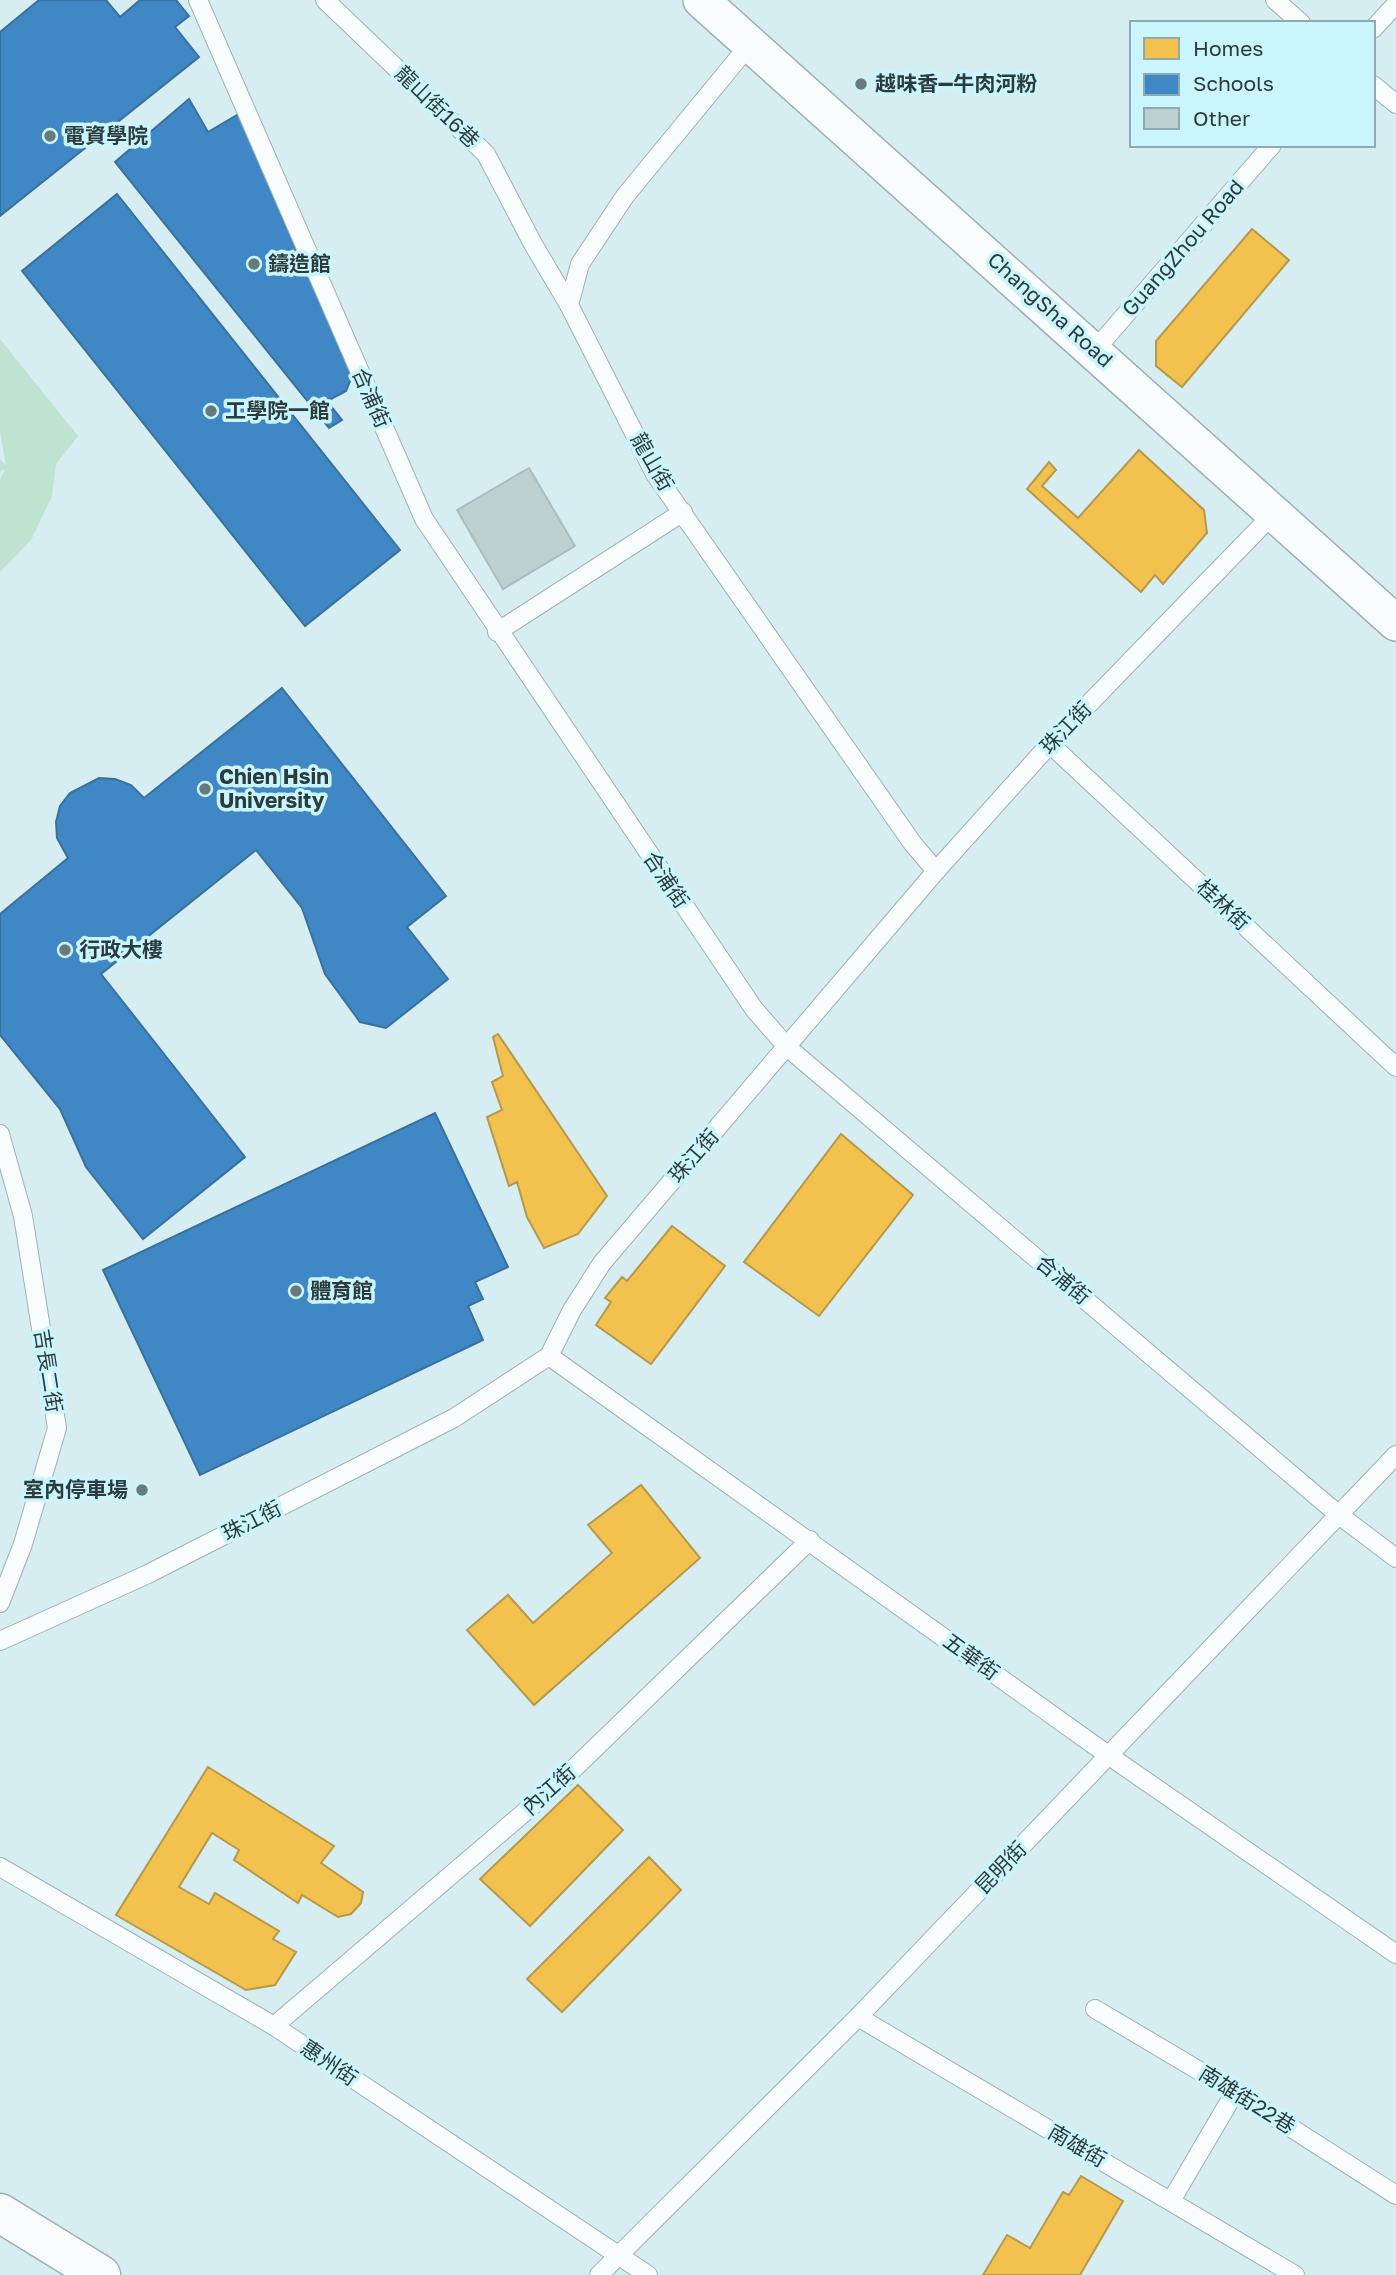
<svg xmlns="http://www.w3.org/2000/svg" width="1396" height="2275" font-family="'Golos Text','Noto Sans TC',sans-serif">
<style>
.green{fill:#bfe3d1}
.homes{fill:#f2c14e;stroke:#b6994a;stroke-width:2}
.schools{fill:#3f88c5;stroke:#39719d;stroke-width:2}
.building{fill:#bdcfcf;stroke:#abbdbd;stroke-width:2}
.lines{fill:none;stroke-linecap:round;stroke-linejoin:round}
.service-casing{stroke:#9eb0b3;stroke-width:20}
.minor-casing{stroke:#9eb0b3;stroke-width:38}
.tertiary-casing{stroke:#9eb0b3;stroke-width:41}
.service{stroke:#f9fcfd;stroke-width:18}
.minor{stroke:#f9fcfd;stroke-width:35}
.tertiary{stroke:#f9fcfd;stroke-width:38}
.poi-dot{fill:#677a7d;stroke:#cbf5fc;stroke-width:2.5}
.labels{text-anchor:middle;stroke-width:7;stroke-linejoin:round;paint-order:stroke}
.poi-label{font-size:21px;font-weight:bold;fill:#2b3c3f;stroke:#cbf5fc;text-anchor:start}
.street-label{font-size:21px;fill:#2b3c3f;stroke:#cbf5fc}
</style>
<rect width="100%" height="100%" fill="#d6edf1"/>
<polygon class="green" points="0,339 78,436 56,464 52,496 31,540 0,572 0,480 5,469 0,472 0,459 6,465 0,432"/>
<g class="homes">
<polygon points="1252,229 1289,260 1182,387 1156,366 1156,341"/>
<polygon points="1139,450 1204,510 1207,533 1163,584 1155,575 1141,592 1027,489 1049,462 1056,470 1042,486 1078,518"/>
<polygon points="498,1034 607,1196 578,1234 544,1248 527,1217 517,1182 509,1186 487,1117 502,1110 492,1082 503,1076 493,1037"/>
<polygon points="841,1134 913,1195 819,1316 744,1262"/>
<polygon points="672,1226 725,1266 651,1364 596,1325 611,1302 605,1298 622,1277 627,1281"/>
<polygon points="641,1485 700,1558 534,1705 467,1630 508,1595 533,1623 612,1553 588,1525"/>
<polygon points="208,1767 334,1846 321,1863 363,1892 361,1903 351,1914 338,1917 302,1895 298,1903 234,1860 239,1850 212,1833 179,1887 209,1904 215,1893 279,1931 273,1939 296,1952 275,1985 246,1990 116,1915"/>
<polygon points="578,1785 623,1830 530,1926 480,1879"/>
<polygon points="649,1857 681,1890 562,2012 527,1979"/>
<polygon points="1081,2176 1123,2201 1080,2275 983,2275 1007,2235 1030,2248 1063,2192 1069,2195"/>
</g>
<g class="schools">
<polygon points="39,0 106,0 120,17 140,0 176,0 189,16 175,27 199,57 0,216 0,32"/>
<polygon points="189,99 208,132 244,111 356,366 346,391 327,401 342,420 329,428 115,162"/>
<polygon points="117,194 400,550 305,626 22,271"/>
<polygon points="282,688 446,896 407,927 448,979 386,1028 360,1022 325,974 302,908 256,850 101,974 245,1157 143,1239 86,1167 60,1109 0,1035 0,914 68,858 57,838 56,822 60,806 70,793 99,778 115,779 131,785 144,798"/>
<polygon points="435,1113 508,1267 475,1282 483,1299 468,1306 483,1340 200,1475 103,1270"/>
</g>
<polygon class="building" points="529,468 575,546 503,589 457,510"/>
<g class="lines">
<g class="service-casing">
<g id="service">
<polyline points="198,0 424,519 754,1009 787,1047 1339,1515 1396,1558"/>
<polyline points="325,0 486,154 533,244 569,305"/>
<polyline points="1275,0 1301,23"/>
<polyline points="1373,29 1396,4"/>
<polyline points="750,44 625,196 580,264 569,305 655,474 913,844 936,871"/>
<polyline points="1373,85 1396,104"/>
<polyline points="1095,350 1272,145"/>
<polyline points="497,632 683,512"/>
<polyline points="1050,744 1396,1067"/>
<polyline points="0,1134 23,1216 57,1428 23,1544 0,1603"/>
<polyline points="549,1356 1108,1755 1396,1954"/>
<polyline points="0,1641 148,1574 454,1418 549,1356 572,1310 602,1263 936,871 1050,744 1275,512"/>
<polyline points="0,1867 274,2026 648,2275"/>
<polyline points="1095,2009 1235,2092 1396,2195"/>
<polyline points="858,2017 1295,2275"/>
<polyline points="274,2026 560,1782 810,1540"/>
<polyline points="1171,2201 1235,2092"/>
<polyline points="599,2275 858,2017 1396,1455"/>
</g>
</g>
<g class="minor-casing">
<polyline id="minor" points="701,0 1396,623"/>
</g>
<g class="tertiary-casing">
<polyline id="tertiary" points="0,2213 101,2275"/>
</g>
<use href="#service" class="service"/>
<use href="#minor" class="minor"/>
<use href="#tertiary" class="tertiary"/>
</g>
<g class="poi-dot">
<circle cx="861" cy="84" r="7"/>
<circle cx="50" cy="136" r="7"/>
<circle cx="254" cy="264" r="7"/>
<circle cx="211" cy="411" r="7"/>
<circle cx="205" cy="789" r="7"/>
<circle cx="65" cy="950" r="7"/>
<circle cx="296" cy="1291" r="7"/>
<circle cx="142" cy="1490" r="7"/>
</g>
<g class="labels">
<g class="poi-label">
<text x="875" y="91">越味香—牛肉河粉</text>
<text x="64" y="143">電資學院</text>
<text x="268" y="271">鑄造館</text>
<text x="225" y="418">工學院一館</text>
<text x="219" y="784">Chien Hsin<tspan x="219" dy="24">University</tspan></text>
<text x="79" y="957">行政大樓</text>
<text x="310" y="1298">體育館</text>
<text x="128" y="1497" text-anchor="end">室內停車場</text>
</g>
<g class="street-label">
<text transform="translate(437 107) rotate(44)" y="7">龍山街16巷</text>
<text transform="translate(1183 248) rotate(-49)" y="7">GuangZhou Road</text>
<text transform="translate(1050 310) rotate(42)" y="7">ChangSha Road</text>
<text transform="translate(371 398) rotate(66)" y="7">合浦街</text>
<text transform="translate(652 462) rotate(60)" y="7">龍山街</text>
<text transform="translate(1066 728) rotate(-46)" y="7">珠江街</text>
<text transform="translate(666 880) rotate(56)" y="7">合浦街</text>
<text transform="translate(1223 905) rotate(43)" y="7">桂林街</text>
<text transform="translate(694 1156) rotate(-49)" y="7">珠江街</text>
<text transform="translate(1063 1280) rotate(40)" y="7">合浦街</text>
<text transform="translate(48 1371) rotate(81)" y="7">吉長二街</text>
<text transform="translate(252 1521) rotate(-27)" y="7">珠江街</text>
<text transform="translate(971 1657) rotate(36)" y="7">五華街</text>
<text transform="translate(549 1790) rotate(-42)" y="7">內江街</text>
<text transform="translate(1001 1868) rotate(-46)" y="7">昆明街</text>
<text transform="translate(329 2063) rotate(34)" y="7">惠州街</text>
<text transform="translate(1247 2100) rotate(32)" y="7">南雄街22巷</text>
<text transform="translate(1077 2146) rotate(30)" y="7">南雄街</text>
</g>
</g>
<rect x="1130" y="21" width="245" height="126" fill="#cbf5fc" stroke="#8babb0" stroke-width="2"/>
<rect x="1144" y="38" width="35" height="21" fill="#f2c14e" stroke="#8babb0" stroke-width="2"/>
<text x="1193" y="56" font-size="21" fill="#2b3c3f">Homes</text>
<rect x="1144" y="74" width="35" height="21" fill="#3f88c5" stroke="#8babb0" stroke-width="2"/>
<text x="1193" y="91" font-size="21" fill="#2b3c3f">Schools</text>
<rect x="1144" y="108" width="35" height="21" fill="#bdcfcf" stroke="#8babb0" stroke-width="2"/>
<text x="1193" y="126" font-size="21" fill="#2b3c3f">Other</text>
</svg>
